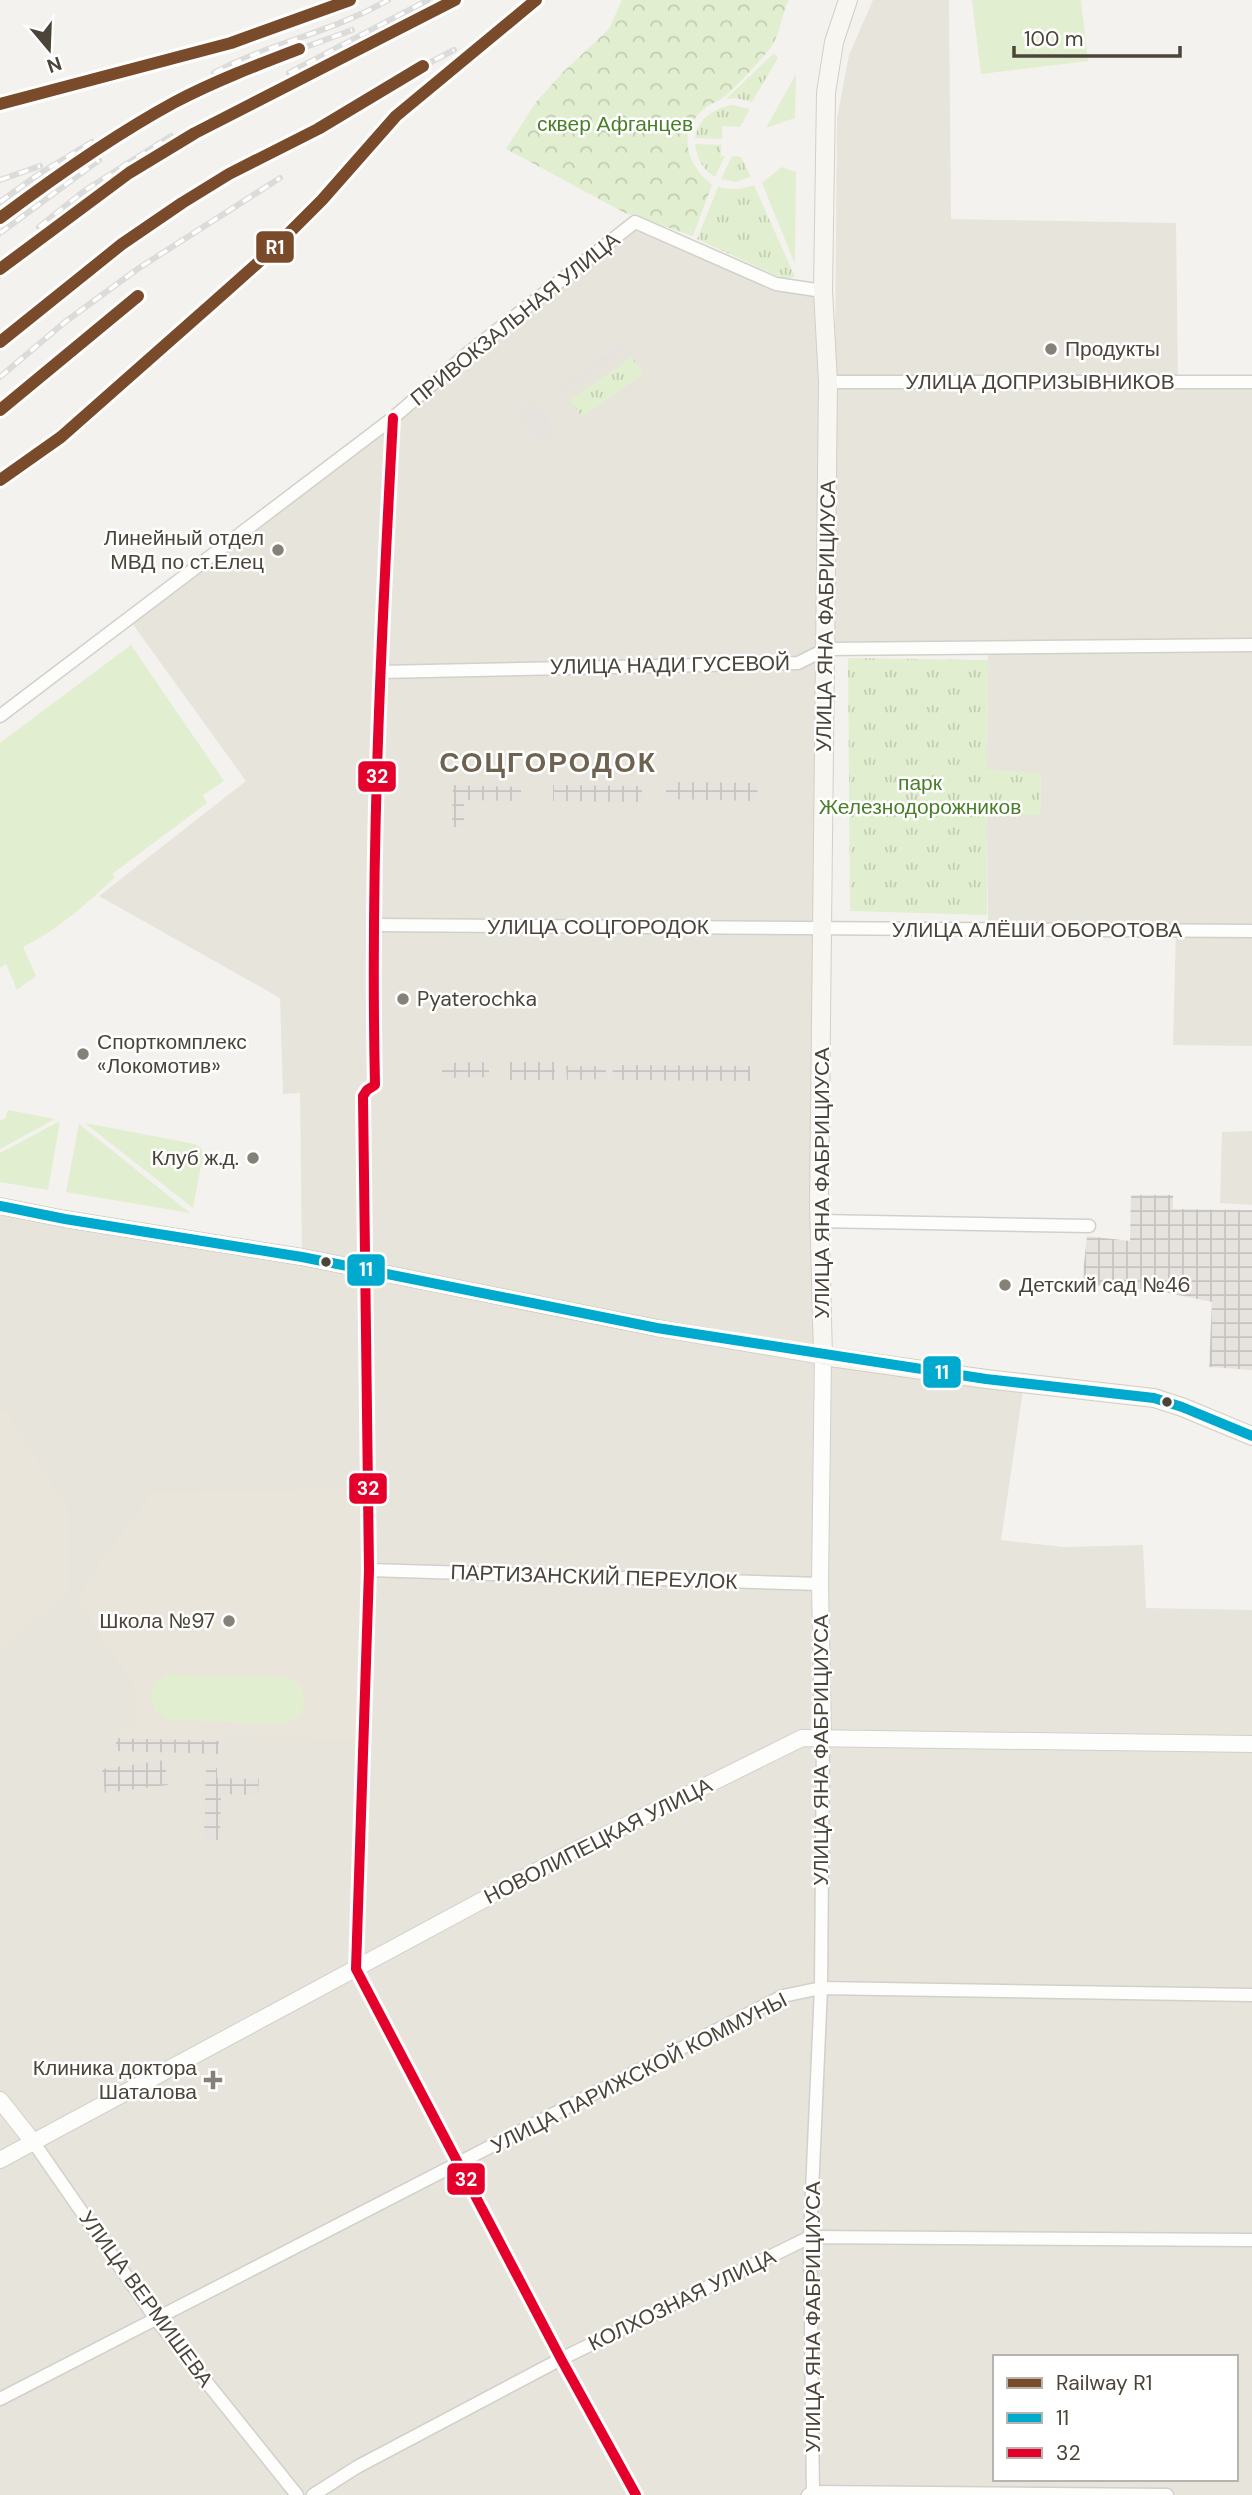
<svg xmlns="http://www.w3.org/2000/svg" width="1252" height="2495" font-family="'DM Sans',sans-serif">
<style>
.residential{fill:#e7e4dc;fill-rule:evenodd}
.industrial{fill:url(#industrial-grid)}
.education{fill:#eae5da}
.green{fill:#e1eecf}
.forest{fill:url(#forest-crowns)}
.park{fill:url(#park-tufts)}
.parking{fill:#e6e3df}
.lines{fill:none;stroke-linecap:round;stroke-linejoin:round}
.minor-casing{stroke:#d2d0cb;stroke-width:15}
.tertiary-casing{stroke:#d2d0cb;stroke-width:18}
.secondary-casing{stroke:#d3cfc5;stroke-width:20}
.minor{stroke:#fdfdfc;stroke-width:12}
.tertiary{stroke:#fdfdfc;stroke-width:16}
.secondary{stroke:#f7f6f1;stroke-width:18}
.rail-casing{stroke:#dbdbda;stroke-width:6}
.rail{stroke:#fff;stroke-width:3.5;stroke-dasharray:10;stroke-linecap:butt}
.bus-1-casing{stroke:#fff;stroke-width:16}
.bus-2-casing{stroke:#fff;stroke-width:16}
.bus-1{stroke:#00a9ce;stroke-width:10}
.bus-2{stroke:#e4002b;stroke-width:10}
.rail-1-casing{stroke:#fff;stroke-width:18}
.rail-1{stroke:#7a4b2a;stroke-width:12}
.poi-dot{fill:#868178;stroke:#fff;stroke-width:2.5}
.bus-dot{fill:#4b4439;stroke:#fff;stroke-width:2.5}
.labels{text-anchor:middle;stroke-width:5;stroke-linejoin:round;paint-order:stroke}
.park-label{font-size:21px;fill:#4a7f2a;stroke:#fff}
.street-label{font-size:21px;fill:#4b4439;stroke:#fff}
.poi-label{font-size:21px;fill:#4b4439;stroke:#fff;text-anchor:start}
.district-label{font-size:28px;font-weight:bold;letter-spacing:2px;fill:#6e6250;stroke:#fff}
.line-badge{stroke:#fff;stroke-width:2.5}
.badge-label{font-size:19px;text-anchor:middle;font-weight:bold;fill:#fff}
</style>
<defs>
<pattern id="industrial-grid" width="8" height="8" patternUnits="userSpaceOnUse" patternTransform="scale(1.75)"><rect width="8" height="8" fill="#e6e2de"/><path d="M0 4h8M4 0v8" fill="none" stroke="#c7c3bf"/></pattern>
<pattern id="forest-crowns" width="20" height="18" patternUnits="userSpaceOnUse" patternTransform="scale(1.75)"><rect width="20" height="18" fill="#e1eecf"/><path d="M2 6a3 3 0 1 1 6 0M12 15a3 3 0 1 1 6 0" fill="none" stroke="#c3cdb2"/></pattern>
<pattern id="park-tufts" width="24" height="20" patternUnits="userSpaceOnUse" patternTransform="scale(1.75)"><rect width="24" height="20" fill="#e1eecf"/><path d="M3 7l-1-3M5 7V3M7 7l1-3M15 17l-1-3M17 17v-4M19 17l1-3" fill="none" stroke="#c3cdb2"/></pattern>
</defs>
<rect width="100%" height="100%" fill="#f4f2ee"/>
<g class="residential">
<path d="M873,0H949L951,219L1176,223L1178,382H1252V1046L1173,1045L1176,930L988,929L987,815H1040L1041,774L987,770L988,648L826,650L823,1355L1024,1384L1001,1540L1064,1547L1143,1545L1146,1608L1252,1610V2495H0V1206L302,1257L300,1093L283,1094L280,998L99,896L246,781L129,619L635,222L776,284L823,291L829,379L835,348L837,118L849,55ZM995,2357H1236V2479H995Z"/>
<polygon points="1252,1131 1252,1205 1220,1203 1222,1132"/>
</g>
<g class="industrial">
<polygon points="666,782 758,783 757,801 666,799"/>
<polygon points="453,785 521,787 521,801 464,800 464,828 452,827"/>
<polygon points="553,785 642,786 642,802 553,801"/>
<polygon points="489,1062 489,1077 442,1078 442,1063"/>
<rect x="510" y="1062" width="45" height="18"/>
<polygon points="613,1065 750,1066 750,1081 612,1080"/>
<polygon points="566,1066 606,1066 606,1079 567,1080"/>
<polygon points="1131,1195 1173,1195 1173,1209 1252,1210 1252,1370 1209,1367 1212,1302 1159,1291 1082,1284 1087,1236 1130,1241"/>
<polygon points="116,1738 219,1740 219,1754 116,1751"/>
<polygon points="165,1760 168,1785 105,1793 102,1769"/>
<polygon points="206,1768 217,1768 217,1778 259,1779 258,1795 221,1794 220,1840 204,1840"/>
</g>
<g class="education">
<polygon points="0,1410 7,1412 70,1512 68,1596 0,1648"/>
<polygon points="368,1489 363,1741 226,1734 220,1741 116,1738 137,1720 133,1681 104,1642 79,1600 88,1580 152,1493"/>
</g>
<g class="green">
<polygon points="972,0 1081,0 1088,61 981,74"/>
<polygon points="796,74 795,118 766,128"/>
<polygon points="782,167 796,172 795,264 762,183"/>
<path d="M131,645L224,781L203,795L207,803L112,874L115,877C85,905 59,929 23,947L36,976L17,990L6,964L0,968V743Z"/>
<polygon points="8,1110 55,1119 0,1149 0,1120 5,1119"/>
<polygon points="60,1121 48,1190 0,1182 0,1153"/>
<polygon points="85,1123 195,1144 201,1148 203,1155 193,1208"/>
<polygon points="79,1124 190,1213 66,1192"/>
<polygon points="169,1674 288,1677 301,1686 305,1702 298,1717 283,1724 168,1720 156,1713 150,1698 155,1682"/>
</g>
<path class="forest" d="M622,0H789C781,15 780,37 769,50C757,64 734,90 720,100C715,103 709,104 705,108C676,131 686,165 712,185L693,236L625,213L506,149L536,102L563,72L609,29Z"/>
<g class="park">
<polygon points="774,53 778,58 752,102 736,98 726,99"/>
<path d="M732,105L750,109L740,127L722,126V139L695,138C699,118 713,109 732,105Z"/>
<path d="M695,144L721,145V156H725L715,177C702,169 697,158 695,144Z"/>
<polygon points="732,156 741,157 751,177 735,182 721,179"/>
<path d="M754,185L795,277L784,279L697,239L718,187C731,190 742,190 754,185Z"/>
<polygon points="632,357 644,374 582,417 570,400"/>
<polygon points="848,658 988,660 987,770 1041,773 1040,815 987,815 987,915 850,911"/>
</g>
<g class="parking">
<polygon points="622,343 626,348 560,396 556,391"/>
<polygon points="535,401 557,432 540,444 518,413"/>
</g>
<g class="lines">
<g class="minor-casing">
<g id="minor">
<polyline points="828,382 1252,382"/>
<path d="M393,418C381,640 370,862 375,1085L367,1090L363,1096L369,1570L356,1969L561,2359L636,2495"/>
<polyline points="380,672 798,663 826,649 1252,645"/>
<polyline points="0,716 393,418 467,354 635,222 776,284 823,291"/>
<polyline points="374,925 1252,931"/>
<polyline points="819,1221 1089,1226"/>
<polyline points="369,1570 820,1584"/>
<polyline points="34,2143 156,2319 297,2495"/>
<polyline points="0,2399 783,1996 821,1988 1252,1995"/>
<polyline points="313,2495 357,2467 561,2359 810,2237 1252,2240"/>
<polyline points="808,2495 813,2492 1167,2495"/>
<polyline points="813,2495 810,2237 821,1988 823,1738"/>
</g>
</g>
<g class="tertiary-casing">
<g id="tertiary">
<polyline points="0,1206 65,1219 302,1257 657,1328 823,1356 820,1584 823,1738"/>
<polyline points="0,2100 34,2143"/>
<polyline points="0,2160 572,1852 802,1738 1252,1744"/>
</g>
</g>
<g class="secondary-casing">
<polyline id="secondary" points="848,0 834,42 826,93 823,291 828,382 819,1205 823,1356 986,1379 1154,1398 1182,1407 1252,1436"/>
</g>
<use href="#minor" class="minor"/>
<use href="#tertiary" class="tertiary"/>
<use href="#secondary" class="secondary"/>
<g class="rail-casing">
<g id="rail">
<path d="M214,73C270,43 333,32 388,0"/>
<polyline points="289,73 428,0"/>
<polyline points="0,104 231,43 347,1"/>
<polyline points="0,180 40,166"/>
<polyline points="0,202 39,174 92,142"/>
<path d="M0,218C69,167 139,117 217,81C261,62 307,47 352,30"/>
<polyline points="39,227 84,191 171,136"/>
<polyline points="0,233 99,160"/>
<polyline points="0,269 129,173 195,133 455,0"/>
<polyline points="0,342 122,244 182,203 229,174 318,129 404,76 454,50"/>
<polyline points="0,377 65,322 139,268 280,178"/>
<polyline points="0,410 138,296"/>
<polyline points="0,480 61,437 215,301 269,253 322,200 396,116 536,0"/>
</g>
</g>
<use href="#rail" class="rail"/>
<g class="bus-1-casing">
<polyline id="bus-1" points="0,1206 65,1219 302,1257 657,1328 986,1379 1154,1398 1182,1407 1252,1436"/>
</g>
<g class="bus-2-casing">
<path id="bus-2" d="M393,418C381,640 370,862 375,1085L367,1090L363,1096L369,1570L356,1969L561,2359L636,2495"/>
</g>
<use href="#bus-1" class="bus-1"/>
<use href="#bus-2" class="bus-2"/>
<g class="rail-1-casing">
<g id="rail-1">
<polyline points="0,104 231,43 350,0"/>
<path d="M0,218C56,176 114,135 175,102C215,81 257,65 299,49"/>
<polyline points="0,269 129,173 195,133 455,0"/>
<polyline points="0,342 122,244 182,203 229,174 318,129 423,66"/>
<polyline points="0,410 138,296"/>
<polyline points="0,480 61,437 215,301 269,253 322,200 396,116 536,0"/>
</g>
</g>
<use href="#rail-1" class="rail-1"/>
</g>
<g class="poi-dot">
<circle cx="1051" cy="349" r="7"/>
<circle cx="278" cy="550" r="7"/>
<circle cx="403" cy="999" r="7"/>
<circle cx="83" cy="1054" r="7"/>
<circle cx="253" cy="1158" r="7"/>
<circle cx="1005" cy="1285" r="7"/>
<circle cx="229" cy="1621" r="7"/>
<path d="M209.5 2069.5h7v7h7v7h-7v7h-7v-7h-7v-7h7z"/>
</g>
<g class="bus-dot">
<circle cx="326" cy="1262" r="6"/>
<circle cx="1167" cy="1402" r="6"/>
</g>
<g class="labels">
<g class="park-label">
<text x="615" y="131">сквер Афганцев</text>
<text x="920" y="790">парк<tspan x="920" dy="24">Железнодорожников</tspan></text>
</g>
<g class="street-label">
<text transform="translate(515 319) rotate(-39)" y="7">ПРИВОКЗАЛЬНАЯ УЛИЦА</text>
<text x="1040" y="389">УЛИЦА ДОПРИЗЫВНИКОВ</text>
<text transform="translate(826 616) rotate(-89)" y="7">УЛИЦА ЯНА ФАБРИЦИУСА</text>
<text transform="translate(670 665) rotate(-1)" y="7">УЛИЦА НАДИ ГУСЕВОЙ</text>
<text x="598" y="934">УЛИЦА СОЦГОРОДОК</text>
<text x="1037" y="937">УЛИЦА АЛЁШИ ОБОРОТОВА</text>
<text transform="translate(822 1183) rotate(-90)" y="7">УЛИЦА ЯНА ФАБРИЦИУСА</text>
<text transform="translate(594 1577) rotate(2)" y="7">ПАРТИЗАНСКИЙ ПЕРЕУЛОК</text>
<text transform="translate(821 1750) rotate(-90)" y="7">УЛИЦА ЯНА ФАБРИЦИУСА</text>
<text transform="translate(598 1841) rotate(-27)" y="7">НОВОЛИПЕЦКАЯ УЛИЦА</text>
<text transform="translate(639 2073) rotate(-27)" y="7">УЛИЦА ПАРИЖСКОЙ КОММУНЫ</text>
<text transform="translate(146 2299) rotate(54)" y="7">УЛИЦА ВЕРМИШЕВА</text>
<text transform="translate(682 2300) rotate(-26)" y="7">КОЛХОЗНАЯ УЛИЦА</text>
<text transform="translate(813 2317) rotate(-90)" y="7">УЛИЦА ЯНА ФАБРИЦИУСА</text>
</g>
<g class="poi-label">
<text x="1065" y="356">Продукты</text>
<text x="264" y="545" text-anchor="end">Линейный отдел<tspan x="264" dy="24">МВД по ст.Елец</tspan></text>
<text x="417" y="1006">Pyaterochka</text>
<text x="97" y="1049">Спорткомплекс<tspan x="97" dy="24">«Локомотив»</tspan></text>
<text x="239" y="1165" text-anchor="end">Клуб ж.д.</text>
<text x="1019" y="1292">Детский сад №46</text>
<text x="215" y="1628" text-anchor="end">Школа №97</text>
<text x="197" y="2075" text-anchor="end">Клиника доктора<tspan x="197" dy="24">Шаталова</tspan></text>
</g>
<g class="district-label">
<text x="548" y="772">СОЦГОРОДОК</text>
</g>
</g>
<g class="line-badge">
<rect x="255" y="230" width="40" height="34" rx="7" fill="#7a4b2a"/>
<rect x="357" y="760" width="40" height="33" rx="7" fill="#e4002b"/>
<rect x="346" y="1253" width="40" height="34" rx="7" fill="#00a9ce"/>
<rect x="922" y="1355" width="40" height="34" rx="7" fill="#00a9ce"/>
<rect x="348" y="1472" width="40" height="33" rx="7" fill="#e4002b"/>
<rect x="446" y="2162" width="40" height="34" rx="7" fill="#e4002b"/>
</g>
<g class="badge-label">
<text x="275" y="254">R1</text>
<text x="377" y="783">32</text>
<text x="366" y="1276">11</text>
<text x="942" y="1379">11</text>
<text x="368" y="1495">32</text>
<text x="466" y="2186">32</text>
</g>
<rect x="993" y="2355" width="245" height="126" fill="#ffffff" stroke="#b7b4b0" stroke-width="2"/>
<rect x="1007" y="2378" width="35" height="10" fill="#7a4b2a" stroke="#b7b4b0" stroke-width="2"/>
<text x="1056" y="2390" font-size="21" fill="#4b4439">Railway R1</text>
<rect x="1007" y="2413" width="35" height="10" fill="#00a9ce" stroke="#b7b4b0" stroke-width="2"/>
<text x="1056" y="2425" font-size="21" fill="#4b4439">11</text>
<rect x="1007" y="2448" width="35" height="10" fill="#e4002b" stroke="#b7b4b0" stroke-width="2"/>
<text x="1056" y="2460" font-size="21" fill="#4b4439">32</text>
<g transform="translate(49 49) rotate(161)" stroke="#ffffff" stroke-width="5" paint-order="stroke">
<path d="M0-5L12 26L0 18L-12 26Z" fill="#4b4439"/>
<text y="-10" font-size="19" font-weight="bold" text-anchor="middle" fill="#4b4439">N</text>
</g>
<path d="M1014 46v10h166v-10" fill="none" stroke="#4b4439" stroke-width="3.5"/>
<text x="1024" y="46" font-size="21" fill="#4b4439" stroke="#ffffff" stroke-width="5" paint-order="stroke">100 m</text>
</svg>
